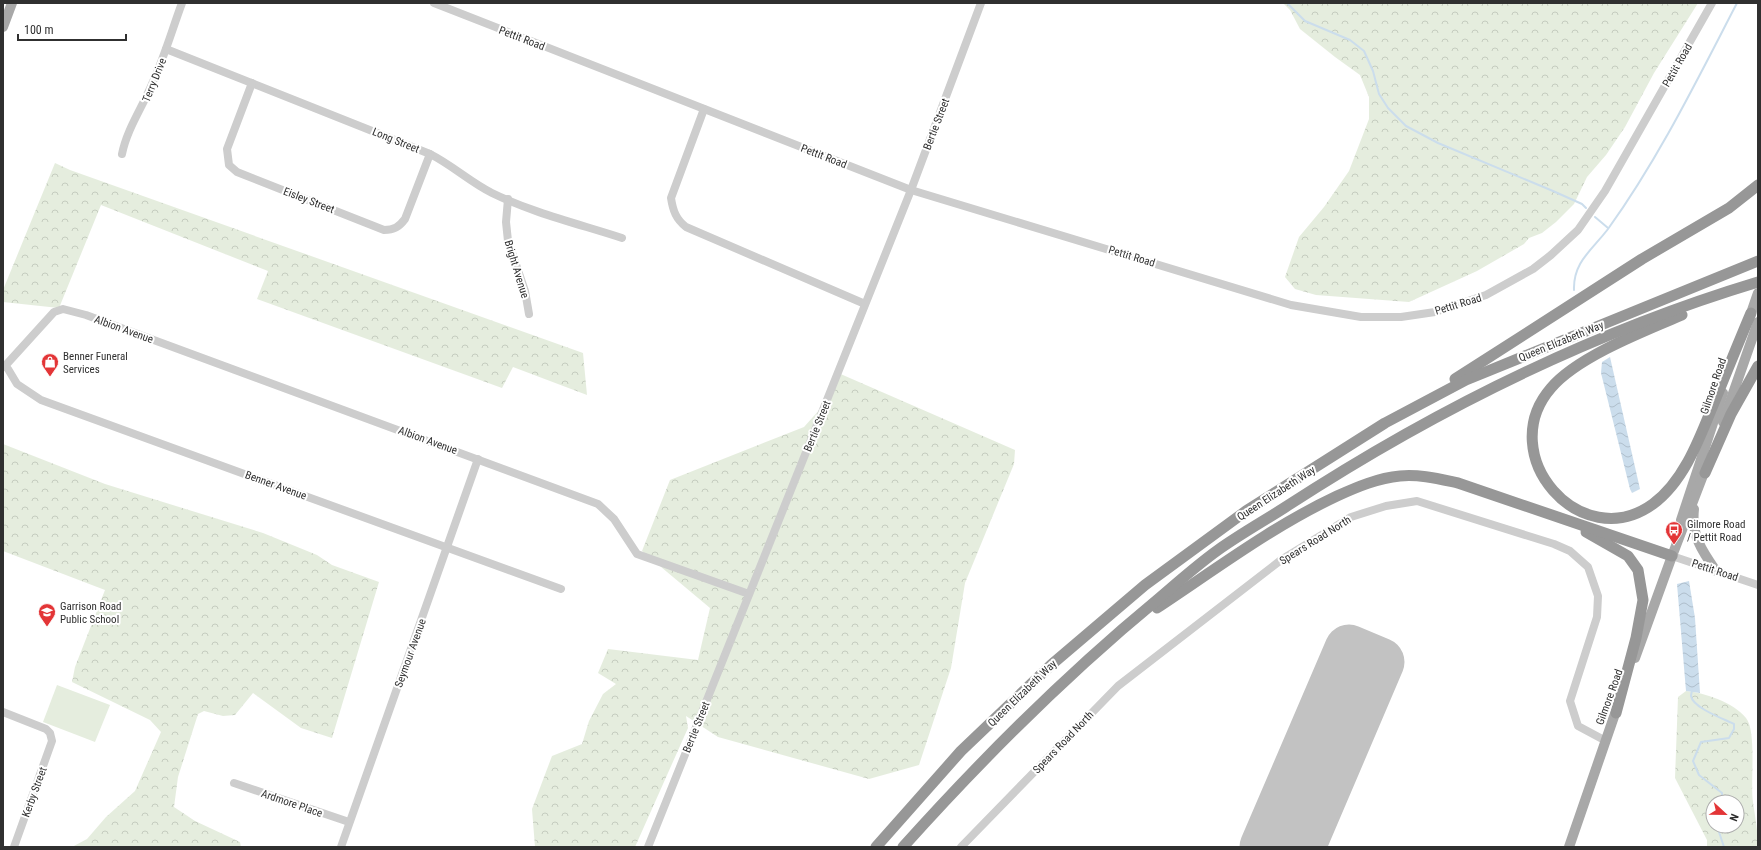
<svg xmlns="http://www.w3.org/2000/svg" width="1761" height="850" font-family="'Roboto Condensed',sans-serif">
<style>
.forest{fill:url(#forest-crowns);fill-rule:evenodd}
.park{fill:#e5edde}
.water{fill:url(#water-waves)}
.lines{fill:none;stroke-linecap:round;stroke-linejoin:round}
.stream{stroke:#cbddec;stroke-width:2}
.runway{stroke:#c2c2c2;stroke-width:49}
.minor{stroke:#cdcdcd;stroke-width:8}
.major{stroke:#a8a8a8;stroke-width:10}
.highway{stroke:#979797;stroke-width:11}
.labels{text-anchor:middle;stroke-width:4;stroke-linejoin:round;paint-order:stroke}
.street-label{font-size:11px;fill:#303030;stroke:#fff}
.poi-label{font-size:11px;fill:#303030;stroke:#fff;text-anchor:start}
</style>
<defs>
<pattern id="forest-crowns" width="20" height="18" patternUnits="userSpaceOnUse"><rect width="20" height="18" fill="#e5edde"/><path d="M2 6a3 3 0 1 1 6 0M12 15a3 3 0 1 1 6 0" fill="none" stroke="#c5ccbf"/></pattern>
<pattern id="water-waves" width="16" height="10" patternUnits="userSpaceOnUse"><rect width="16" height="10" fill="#cbddec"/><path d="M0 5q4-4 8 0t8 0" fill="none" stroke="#afbecb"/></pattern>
</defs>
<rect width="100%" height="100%" fill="#fff"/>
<g class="forest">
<polygon points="1283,3 1698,3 1654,73 1625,127 1606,155 1587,177 1574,204 1556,222 1542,233 1529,238 1524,244 1477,271 1409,302 1316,295 1295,289 1285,277 1299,237 1324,207 1349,171 1369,119 1369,97 1360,75 1335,57 1300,29 1290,10"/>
<polygon points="55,163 70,170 583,353 587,395 513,367 502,388 257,299 268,271 101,205 59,308 3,302 3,290"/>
<polygon points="836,372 1015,450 1014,464 965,583 951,668 919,765 869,779 718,737 686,716 688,728 635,847 535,847 532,809 552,756 582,744 589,721 603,694 616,684 598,673 608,649 698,660 710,608 642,551 670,480 804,427 821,408"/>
<polygon points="3,444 105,484 263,533 317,555 332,565 379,582 332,738 301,728 253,693 235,715 223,716 204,711 198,714 178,777 174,807 195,821 240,842 241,847 72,847 87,839 106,817 135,791 161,732 150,720 72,682 75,667 105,590 3,551"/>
<path d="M1686,691C1705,693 1733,702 1746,718C1757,731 1750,783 1753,802C1755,817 1758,831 1758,847H1707V840L1675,778L1678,697ZM1713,802H1737V826H1713Z"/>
</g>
<polygon class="park" points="57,685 110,705 95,742 43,722"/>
<g class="water">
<polygon points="1610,357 1640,489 1632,493 1630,489 1601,373 1602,362"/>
<polygon points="1689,581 1695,618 1700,693 1686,691 1677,584"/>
</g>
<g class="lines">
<g class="stream">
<polyline points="1287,3 1305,21 1350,40 1364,51 1373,71 1379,94 1388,108 1406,126 1438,143 1553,191 1582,204 1586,208"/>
<polyline points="1595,217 1608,228"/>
<path d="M1574,290C1573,262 1592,250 1608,229C1659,158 1697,80 1737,3"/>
<path d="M1692,690C1692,692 1691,694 1691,696C1693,708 1724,719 1734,724V729L1729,738L1701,742L1693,761L1699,775L1722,793V802"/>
<polyline points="1717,826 1724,847"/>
</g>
<polyline class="runway" points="1264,847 1349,649 1380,662 1301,847"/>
<g class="minor">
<polyline points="434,3 911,190 1291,305 1361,317 1401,317 1435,312 1486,295 1533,269 1551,255 1578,230 1605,191 1712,3"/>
<path d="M166,49L430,154C452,165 470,182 492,193C533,213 579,224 622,238"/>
<path d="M252,83L227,149L229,165L237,172L384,230C394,230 399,227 405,219L430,154"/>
<path d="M704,109L671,198C673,211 676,219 686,227L865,304"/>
<path d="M122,154C127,129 142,108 152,84C164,58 172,30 182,3"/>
<polyline points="508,199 506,222 508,241 525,291 529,314"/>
<polyline points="3,365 8,369 17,384 41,400 561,589"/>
<polyline points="5,366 54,312 63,309 86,315 598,504 614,519 637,554 749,594"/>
<polyline points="1672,556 1758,585"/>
<polyline points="3,712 46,729 50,733 52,741 14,847"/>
<polyline points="234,783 349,822"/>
<polyline points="341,847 478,459"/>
<polyline points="648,847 911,190 981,3"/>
<polyline points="961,847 1118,686 1281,560 1351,517 1386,506 1417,501 1554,544 1570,551 1588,567 1598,596 1597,617 1570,701 1578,726 1606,741"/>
</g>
<g class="major">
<polyline points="3,27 12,3"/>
<polyline points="1749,319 1758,293"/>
<polyline points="1723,422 1758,322"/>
<path d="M1694,509C1691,535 1702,551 1716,571"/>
<polyline points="1681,520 1723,393"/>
<polyline points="1635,658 1672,556 1707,465"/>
<polyline points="1569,847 1618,705"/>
</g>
<g class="highway">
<path d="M1682,315C1644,331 1577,357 1551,388C1493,455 1581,556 1653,504C1687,479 1702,431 1718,393C1729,366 1740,339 1751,313"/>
<polyline points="1455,379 1642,259 1729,208 1758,185"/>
<polyline points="1705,473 1731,414 1758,366"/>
<polyline points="1586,532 1628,556 1638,570 1643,600 1636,638 1616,713"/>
<path d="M1157,608C1216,569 1273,526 1337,496C1357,487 1378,478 1400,476C1419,474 1439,479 1458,483L1672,556"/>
<polyline points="876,847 961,751 1051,665 1145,585 1246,511 1385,423 1466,380 1758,261"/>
<path d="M903,847C982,759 1066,675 1157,600C1177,583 1197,565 1218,550C1239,535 1262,522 1284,508C1431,412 1589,333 1758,282"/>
</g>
</g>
<defs>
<g id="shop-pin" transform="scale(0.9)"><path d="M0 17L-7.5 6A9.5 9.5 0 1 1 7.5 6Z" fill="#e33537" stroke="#fff"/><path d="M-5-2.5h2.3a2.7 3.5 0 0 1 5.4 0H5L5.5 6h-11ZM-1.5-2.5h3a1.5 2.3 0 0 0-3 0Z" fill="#fff"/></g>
<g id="bus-pin" transform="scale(0.9)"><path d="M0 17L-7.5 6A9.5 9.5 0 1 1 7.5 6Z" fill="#e33537" stroke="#fff"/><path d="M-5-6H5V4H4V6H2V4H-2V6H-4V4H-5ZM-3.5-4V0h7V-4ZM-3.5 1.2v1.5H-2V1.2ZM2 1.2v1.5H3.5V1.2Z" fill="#fff"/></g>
<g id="school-pin" transform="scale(0.9)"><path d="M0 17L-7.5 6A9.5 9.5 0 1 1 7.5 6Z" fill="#e33537" stroke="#fff"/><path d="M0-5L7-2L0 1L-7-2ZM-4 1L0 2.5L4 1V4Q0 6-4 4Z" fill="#fff"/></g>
</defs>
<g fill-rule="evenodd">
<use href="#shop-pin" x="50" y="362"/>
<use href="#bus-pin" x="1674" y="530"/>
<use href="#school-pin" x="47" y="612"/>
</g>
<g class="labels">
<g class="street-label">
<text transform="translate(522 38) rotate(21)" y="4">Pettit Road</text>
<text transform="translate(1677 65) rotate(-60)" y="4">Pettit Road</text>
<text transform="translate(154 80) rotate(-68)" y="4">Terry Drive</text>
<text transform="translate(936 124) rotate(-69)" y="4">Bertie Street</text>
<text transform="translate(396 140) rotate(22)" y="4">Long Street</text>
<text transform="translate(824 156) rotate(21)" y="4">Pettit Road</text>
<text transform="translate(309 200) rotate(21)" y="4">Eisley Street</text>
<text transform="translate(1132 256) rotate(17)" y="4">Pettit Road</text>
<text transform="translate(517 269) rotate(73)" y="4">Bright Avenue</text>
<text transform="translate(1458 304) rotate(-17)" y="4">Pettit Road</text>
<text transform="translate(124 329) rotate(20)" y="4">Albion Avenue</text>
<text transform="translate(1561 341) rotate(-22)" y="4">Queen Elizabeth Way</text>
<text transform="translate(1713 386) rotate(-71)" y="4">Gilmore Road</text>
<text transform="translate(817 426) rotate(-68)" y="4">Bertie Street</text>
<text transform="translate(428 440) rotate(20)" y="4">Albion Avenue</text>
<text transform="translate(276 485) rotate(20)" y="4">Benner Avenue</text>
<text transform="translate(1276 493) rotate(-33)" y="4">Queen Elizabeth Way</text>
<text transform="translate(1315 540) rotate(-32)" y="4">Spears Road North</text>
<text transform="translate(1715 570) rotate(18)" y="4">Pettit Road</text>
<text transform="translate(410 653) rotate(-70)" y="4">Seymour Avenue</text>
<text transform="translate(1022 693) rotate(-44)" y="4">Queen Elizabeth Way</text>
<text transform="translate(1609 697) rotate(-70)" y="4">Gilmore Road</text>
<text transform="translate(696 727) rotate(-68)" y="4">Bertie Street</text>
<text transform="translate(1063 742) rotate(-46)" y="4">Spears Road North</text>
<text transform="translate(34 792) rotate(-70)" y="4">Kerby Street</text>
<text transform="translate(292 803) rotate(19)" y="4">Ardmore Place</text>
</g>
<g class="poi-label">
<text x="63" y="360">Benner Funeral<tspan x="63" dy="13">Services</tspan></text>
<text x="1687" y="528">Gilmore Road<tspan x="1687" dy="13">/ Pettit Road</tspan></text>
<text x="60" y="610">Garrison Road<tspan x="60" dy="13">Public School</tspan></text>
</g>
</g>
<rect width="1761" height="850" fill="none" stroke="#303030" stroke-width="8"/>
<g transform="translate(1725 814) rotate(112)"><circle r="19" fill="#ffffff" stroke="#acacac"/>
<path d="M0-3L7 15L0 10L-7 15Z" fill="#e33537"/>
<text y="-6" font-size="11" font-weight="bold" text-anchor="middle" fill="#303030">N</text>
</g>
<path d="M18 34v6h108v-6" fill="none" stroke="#303030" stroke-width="2"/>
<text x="24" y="34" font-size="12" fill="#303030" stroke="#ffffff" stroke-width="3" paint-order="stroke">100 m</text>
</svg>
